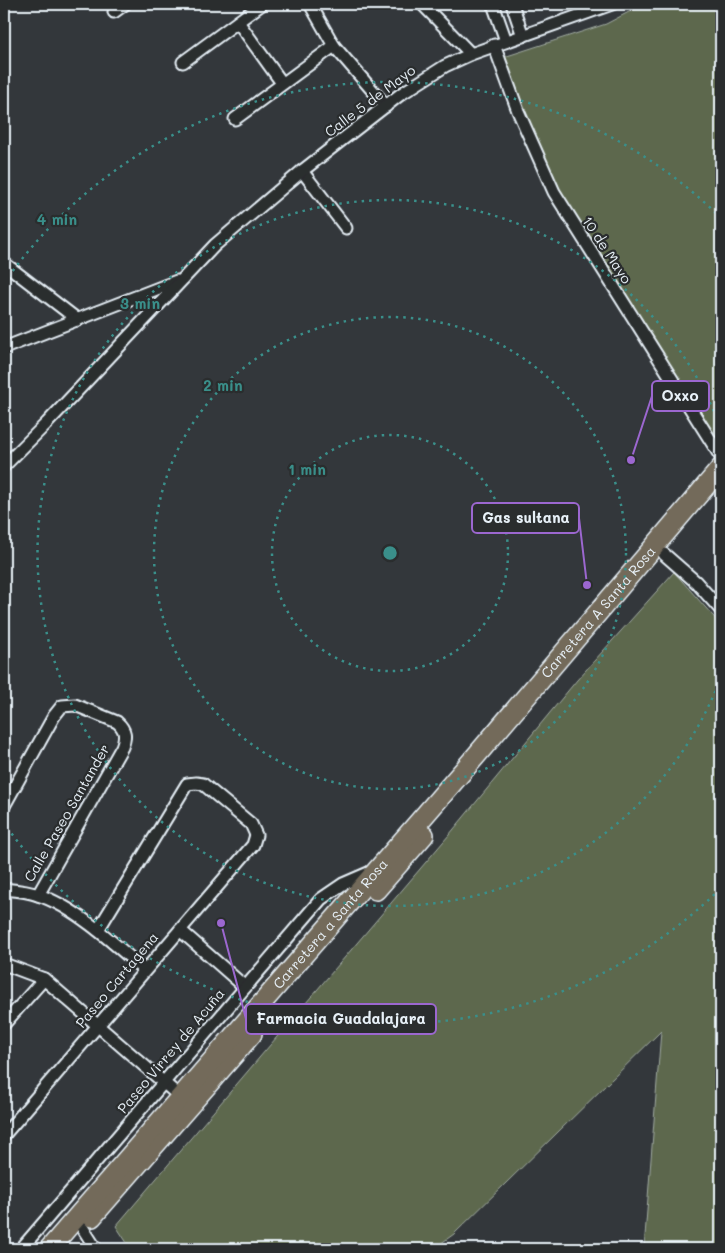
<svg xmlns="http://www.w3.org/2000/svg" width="725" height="1253" font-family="Mali,sans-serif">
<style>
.green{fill:#5d674e;stroke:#a2aca3}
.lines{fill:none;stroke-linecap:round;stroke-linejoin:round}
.minor-casing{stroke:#e8f1f8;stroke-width:15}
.primary-casing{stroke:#e8f1f8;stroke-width:22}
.minor{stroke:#2a2d2e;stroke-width:11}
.primary{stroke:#736b5a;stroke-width:19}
.ring{fill:none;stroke:#3a8f8a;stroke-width:2.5;stroke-dasharray:2.5 5}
.labels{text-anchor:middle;stroke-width:4.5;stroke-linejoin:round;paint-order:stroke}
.street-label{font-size:14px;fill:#e8f1f8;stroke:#2a2d2e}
.centre{fill:#3a8f8a;stroke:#2a2d2e;stroke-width:2.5}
.ring-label{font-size:15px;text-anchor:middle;font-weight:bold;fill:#3a8f8a;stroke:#2a2d2e;stroke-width:4.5;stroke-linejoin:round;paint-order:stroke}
.leader{fill:none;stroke:#9c67d0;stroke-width:2}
.callout-dot{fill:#9c67d0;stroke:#2a2d2e;stroke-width:2}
.callout{fill:#2a2d2e;stroke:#9c67d0;stroke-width:2}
.callout-label{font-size:15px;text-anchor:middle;font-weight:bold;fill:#e8f1f8}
</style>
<rect width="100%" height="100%" fill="#33373b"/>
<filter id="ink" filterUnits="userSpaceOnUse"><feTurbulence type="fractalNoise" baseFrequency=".02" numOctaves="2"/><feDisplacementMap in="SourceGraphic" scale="10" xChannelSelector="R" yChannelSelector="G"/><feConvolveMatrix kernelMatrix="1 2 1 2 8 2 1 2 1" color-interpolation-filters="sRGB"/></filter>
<g filter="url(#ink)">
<g class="green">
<polygon points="644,4 721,4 721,444 552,183 504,57 606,24"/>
<polygon points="674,572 721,625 721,1249 644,1249 661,1031 454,1234 433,1249 131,1249 116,1226 449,835 577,680"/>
</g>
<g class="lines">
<g class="minor-casing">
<g id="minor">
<polyline points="310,4 334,46 386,106"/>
<polyline points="422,4 471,54"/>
<polyline points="493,4 506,41"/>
<polyline points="512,4 523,36"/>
<polyline points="114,12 125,4"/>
<polyline points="238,22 282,83"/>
<polyline points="494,45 518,111 554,192 721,457"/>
<polyline points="183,62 262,4"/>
<polyline points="235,119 334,46"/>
<polyline points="302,171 346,228"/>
<polyline points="4,263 78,320"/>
<polyline points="4,348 177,281"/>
<polyline points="4,466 47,423 215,245 302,171 401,94 445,66 471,54 612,4"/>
<polyline points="664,554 696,582 721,610"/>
<path d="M4,806L54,716L62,706L75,705L117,722C126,730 126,736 122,747L38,895"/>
<path d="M4,889C15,890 28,891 38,895C74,906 116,945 144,970"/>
<polyline points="180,930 245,987"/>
<polyline points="4,964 44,979 185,1101"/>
<polyline points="4,1024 44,979"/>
<polyline points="4,1135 253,845 256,835 251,824 203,784 196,783 187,784 98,930"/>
<polyline points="82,1227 96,1249"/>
<polyline points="21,1249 321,899 343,884 373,871"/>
</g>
</g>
<g class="primary-casing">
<g id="primary">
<polyline points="376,890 424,835"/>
<polyline points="92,1217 252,1034"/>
<path id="s1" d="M49,1249L475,757L721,468"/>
</g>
</g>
<use href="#minor" class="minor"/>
<use href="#primary" class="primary"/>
</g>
</g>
<g class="ring">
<circle cx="390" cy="553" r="118"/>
<circle cx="390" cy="553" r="236"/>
<path d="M721 677A353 353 0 1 1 721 429"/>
<path d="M720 889A471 471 0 0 1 4 823M4 283A471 471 0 0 1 720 217"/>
</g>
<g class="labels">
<g class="street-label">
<text transform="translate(370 101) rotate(-37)" y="5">Calle 5 de Mayo</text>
<text transform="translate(607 250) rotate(57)" y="5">10 de Mayo</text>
<text dy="5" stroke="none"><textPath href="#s1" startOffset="841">Carretera A Santa Rosa</textPath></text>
<text transform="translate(67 813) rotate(-60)" y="5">Calle Paseo Santander</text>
<text dy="5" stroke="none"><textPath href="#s1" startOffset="430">Carretera a Santa Rosa</textPath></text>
<text transform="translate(117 980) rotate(-50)" y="5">Paseo Cartagena</text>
<text transform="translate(171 1051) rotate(-50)" y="5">Paseo Virrey de Acuña</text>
</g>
</g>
<circle cx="390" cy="553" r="8" class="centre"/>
<g class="ring-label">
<text x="57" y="225">4 min</text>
<text x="140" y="309">3 min</text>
<text x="223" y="391">2 min</text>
<text x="307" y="475">1 min</text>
</g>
<path class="leader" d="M631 460L652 396M587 585L579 518M221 923L246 1019"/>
<g class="callout-dot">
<circle cx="631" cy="460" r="5"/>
<circle cx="587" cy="585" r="5"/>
<circle cx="221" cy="923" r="5"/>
</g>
<g class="callout">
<rect x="652" y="381" width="57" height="30" rx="5"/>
<rect x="472" y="503" width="107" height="30" rx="5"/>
<rect x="246" y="1004" width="190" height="30" rx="5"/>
</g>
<g class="callout-label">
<text x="680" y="401">Oxxo</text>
<text x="526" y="523">Gas sultana</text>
<text x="341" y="1024">Farmacia Guadalajara</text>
</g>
<rect width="725" height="1253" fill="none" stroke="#2a2d2e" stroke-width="20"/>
<rect x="10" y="10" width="705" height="1233" fill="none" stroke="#e8f1f8" stroke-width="2" filter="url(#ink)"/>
</svg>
